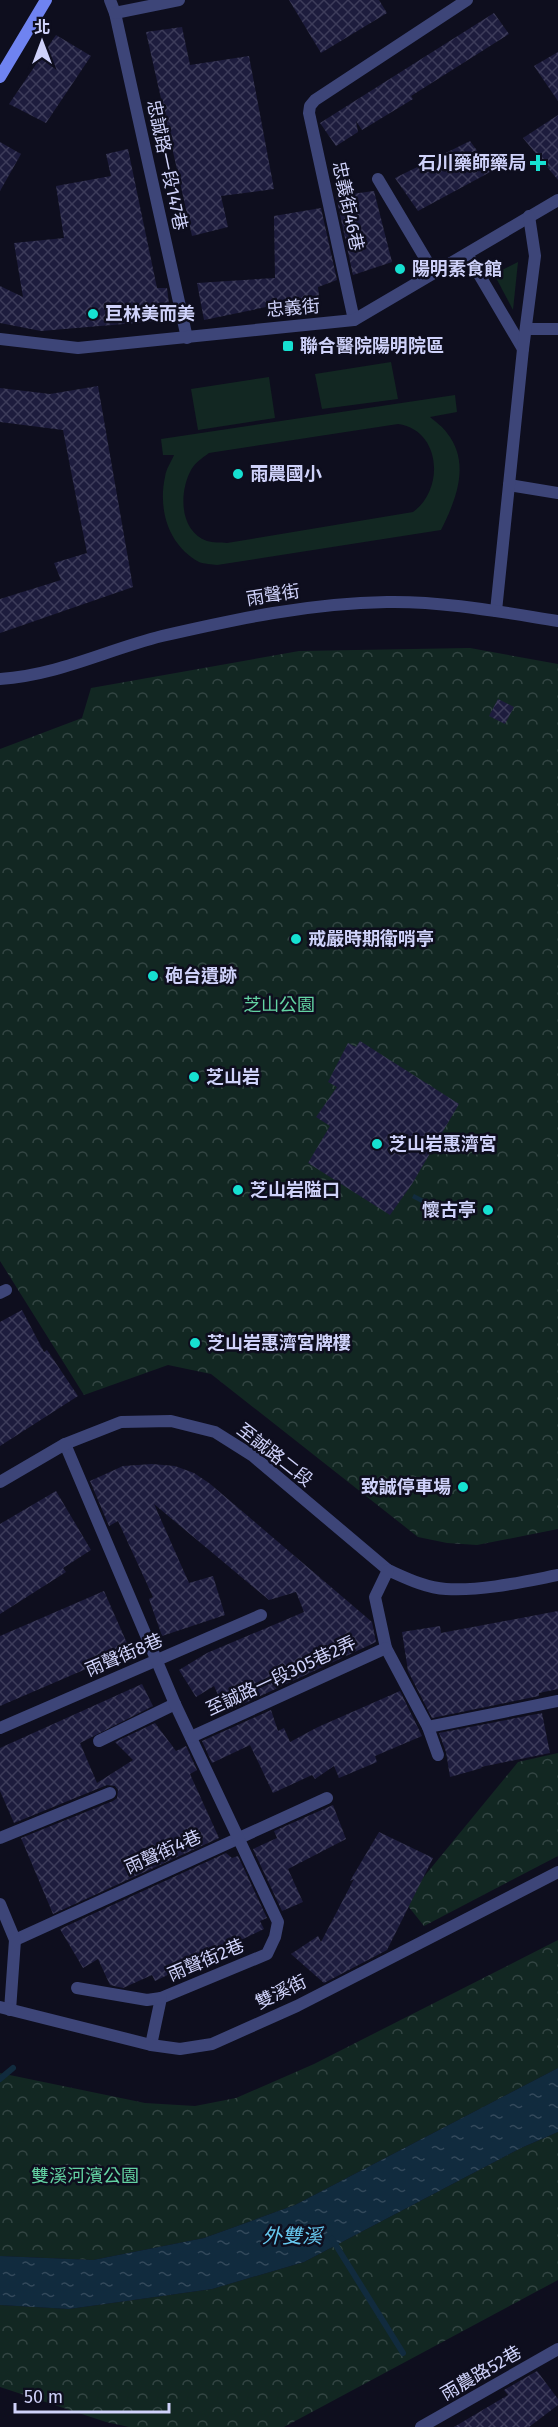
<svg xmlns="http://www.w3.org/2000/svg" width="558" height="2427" font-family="'Fira Sans','Noto Sans TC',sans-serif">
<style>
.grass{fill:#122722;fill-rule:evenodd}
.park{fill:url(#park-crowns)}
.water{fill:url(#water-ripples)}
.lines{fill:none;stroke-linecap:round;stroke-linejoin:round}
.stream{stroke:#112b3e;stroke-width:6}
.building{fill:url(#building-cross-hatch)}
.lane{stroke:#3d4578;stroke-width:12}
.street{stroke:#3d4578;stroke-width:12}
.secondary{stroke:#6f83f1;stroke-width:12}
.poi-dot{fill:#16e0d1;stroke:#0e0e1e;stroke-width:2}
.labels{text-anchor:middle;stroke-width:5;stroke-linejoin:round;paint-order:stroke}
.poi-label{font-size:18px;font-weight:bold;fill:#cfd2fa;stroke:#0e0e1e;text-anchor:start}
.street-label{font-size:18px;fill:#cfd2fa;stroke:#0e0e1e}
.park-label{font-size:18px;fill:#63d3a3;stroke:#0e0e1e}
.water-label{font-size:20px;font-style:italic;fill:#67c9f0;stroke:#0e0e1e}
</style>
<defs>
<pattern id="park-crowns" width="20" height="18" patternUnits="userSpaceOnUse" patternTransform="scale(1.5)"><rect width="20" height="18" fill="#122722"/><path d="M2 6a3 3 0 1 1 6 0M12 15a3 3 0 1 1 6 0" fill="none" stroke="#334543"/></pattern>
<pattern id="water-ripples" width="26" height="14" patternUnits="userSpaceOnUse" patternTransform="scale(1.5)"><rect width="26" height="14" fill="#112b3e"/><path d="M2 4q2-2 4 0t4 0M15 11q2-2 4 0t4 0" fill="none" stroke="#33495b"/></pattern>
<pattern id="building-cross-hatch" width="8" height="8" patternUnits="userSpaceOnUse" patternTransform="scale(1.5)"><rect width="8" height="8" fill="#1d1c3d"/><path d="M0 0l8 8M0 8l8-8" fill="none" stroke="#3d3c5a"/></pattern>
</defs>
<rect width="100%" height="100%" fill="#0e0e1e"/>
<g class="grass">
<polygon points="518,262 513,310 494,274"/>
<polygon points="391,362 398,399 322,409 315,374"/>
<polygon points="269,377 275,418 198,430 191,389"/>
<path d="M455,395L457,412L430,417C436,422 443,427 447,433C471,463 456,500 441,530L217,565C212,564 204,564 199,562C168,545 158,509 165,477C166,469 171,462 174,455H163L161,439ZM398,424C441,430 445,489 413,512L227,543C221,542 213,543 207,541C179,531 179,492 191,470C195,463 202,458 209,453Z"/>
</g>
<g class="park">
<polygon points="470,648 558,664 558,1529 477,1545 447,1543 418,1537 211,1374 168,1365 84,1395 0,1261 0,749 82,718 91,688 299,651"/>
<polygon points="558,1753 558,1856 424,1926 404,1901 518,1762"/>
<polygon points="558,1940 558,2068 295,2205 204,2238 93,2260 0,2256 0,2073 145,2103 195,2106 236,2098 314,2064"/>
<polygon points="558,2132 558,2280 284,2427 129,2427 106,2422 0,2387 0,2305 69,2309 212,2289 304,2262 521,2148"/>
</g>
<g class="water">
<polygon points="414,1194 449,1212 447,1216 412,1198"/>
<polygon points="558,2068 558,2132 521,2148 304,2262 212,2289 69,2309 0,2305 0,2256 93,2260 204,2238 295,2205"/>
</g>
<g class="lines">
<g class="stream">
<polyline points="0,2079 13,2068"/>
<polyline points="332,2239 403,2353"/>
</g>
</g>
<g class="building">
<polygon points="289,0 379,0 387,13 321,53"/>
<polygon points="494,13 509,34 411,96 413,99 362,130 356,121 358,132 336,146 320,123"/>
<polygon points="182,27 190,65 249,56 274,189 221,196 228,227 192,236 146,32"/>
<polygon points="56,35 91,56 46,123 9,104"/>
<polygon points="558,52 558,101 534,66"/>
<polygon points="558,115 558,180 523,138"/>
<polygon points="470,141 492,171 418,211 395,178"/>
<polygon points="0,142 21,154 0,191"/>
<polygon points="128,149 157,288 167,288 171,320 41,331 0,323 0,286 23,297 14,243 64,238 56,186 111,176 106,154"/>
<polygon points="374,191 392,262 353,275 336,196"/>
<polygon points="321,208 337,280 318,287 319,296 204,320 197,283 275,278 274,216"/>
<polygon points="98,386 133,587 0,633 0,599 61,580 54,563 87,553 63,430 0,422 0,388 50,394"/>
<polygon points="498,699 514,707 505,724 489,716"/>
<polygon points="360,1041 459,1104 412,1184 390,1215 308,1163 330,1126 316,1117 337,1087 328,1082 348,1043 356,1047"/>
<polygon points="22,1310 44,1352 47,1350 78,1396 0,1446 0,1322"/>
<polygon points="152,1464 175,1466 194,1473 209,1483 372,1622 376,1642 226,1712 214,1686 196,1697 179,1670 207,1653 304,1612 296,1592 269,1600 154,1504 189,1583 213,1576 225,1615 162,1636 149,1599 153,1597 118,1521 109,1526 90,1481 123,1466"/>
<polygon points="56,1491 91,1550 63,1568 66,1572 0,1614 0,1524"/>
<polygon points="104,1591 130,1650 0,1706 0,1636"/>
<polygon points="558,1611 558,1689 539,1693 539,1696 432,1718 408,1671 402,1632 440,1626 441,1633"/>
<polygon points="142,1684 153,1706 80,1743 97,1783 133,1760 115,1742 155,1723 176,1751 186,1746 197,1770 190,1774 219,1838 53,1914 21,1838 113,1801 117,1798 118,1790 115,1786 107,1785 14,1823 0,1791 0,1748"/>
<polygon points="400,1691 422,1736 375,1756 377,1762 339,1778 334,1766 315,1779 312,1775 273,1793 250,1745 212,1763 202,1741 271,1710 278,1731 284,1728 290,1742 318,1727"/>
<polygon points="542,1713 550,1753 481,1767 482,1768 450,1777 446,1752 439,1733"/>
<polygon points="333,1805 346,1839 288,1869 303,1902 282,1911 253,1849 277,1838 274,1831"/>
<polygon points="379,1832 433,1858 387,1950 324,1983 291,1954 318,1936 321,1942 354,1879 350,1881"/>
<polygon points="226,1853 232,1858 238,1856 267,1918 260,1921 264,1929 155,1981 152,1975 123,1988 110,1985 98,1959 83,1968 60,1929"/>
<polygon points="537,2371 558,2399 558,2405 529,2427 454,2427 508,2395 504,2390"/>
</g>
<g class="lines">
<g class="lane">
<polyline points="378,179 434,273"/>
<polyline points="527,329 558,329"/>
<polyline points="509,485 558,493"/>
<polyline points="0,1293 6,1290"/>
<polyline points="0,1728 261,1615"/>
<polyline points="99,1741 175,1704"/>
<polyline points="0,1838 110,1793"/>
<polyline points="15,1940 327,1798"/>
</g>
<g class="street">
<polyline points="110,0 115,13 187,338"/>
<polyline points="115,13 179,0"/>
<polyline points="467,254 523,349"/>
<polyline points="354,320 309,113 310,106 315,100 467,0"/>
<polyline points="0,339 78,348 354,320 558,200"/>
<polyline points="496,611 523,349 535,256 529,216"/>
<path d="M0,679C59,675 106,650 162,636C236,619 310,603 387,602C444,601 501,612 558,621"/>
<polyline points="65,1444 175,1704 278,1922 275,1937 267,1954 161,1998 151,2045"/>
<path d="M0,1482L65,1444L121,1422L171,1421L215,1432L253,1456L388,1570C406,1578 426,1588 446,1589C483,1591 522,1582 558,1575"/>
<polyline points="388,1570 375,1597 386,1648 428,1727 438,1755"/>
<polyline points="428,1727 558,1701"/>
<polyline points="191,1737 386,1648"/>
<polyline points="0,1904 15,1940 10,2010"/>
<polyline points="77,1988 147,2000 161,1998"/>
<polyline points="0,2007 151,2045 180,2049 212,2044 297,2006 558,1872"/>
<polyline points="421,2427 558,2349"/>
</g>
<polyline class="secondary" points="0,77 46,0"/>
</g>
<g class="poi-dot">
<path d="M535 154h6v6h6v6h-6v6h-6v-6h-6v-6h6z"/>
<circle cx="400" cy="269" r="6"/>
<circle cx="93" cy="314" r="6"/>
<rect x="282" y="340" width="12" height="12" rx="3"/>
<circle cx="238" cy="474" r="6"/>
<circle cx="296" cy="939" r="6"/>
<circle cx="153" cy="976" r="6"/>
<circle cx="194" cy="1077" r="6"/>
<circle cx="377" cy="1144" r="6"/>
<circle cx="238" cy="1190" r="6"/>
<circle cx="488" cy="1210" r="6"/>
<circle cx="195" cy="1343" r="6"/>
<circle cx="463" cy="1487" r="6"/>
</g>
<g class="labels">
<g class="poi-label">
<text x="526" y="169" text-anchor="end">石川藥師藥局</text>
<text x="412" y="275">陽明素食館</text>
<text x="105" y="320">巨林美而美</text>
<text x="300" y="352">聯合醫院陽明院區</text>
<text x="250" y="480">雨農國小</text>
<text x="308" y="945">戒嚴時期衛哨亭</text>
<text x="165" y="982">砲台遺跡</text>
<text x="206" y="1083">芝山岩</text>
<text x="389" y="1150">芝山岩惠濟宮</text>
<text x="250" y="1196">芝山岩隘口</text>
<text x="476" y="1216" text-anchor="end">懷古亭</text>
<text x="207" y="1349">芝山岩惠濟宮牌樓</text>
<text x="451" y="1493" text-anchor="end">致誠停車場</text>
</g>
<g class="street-label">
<text transform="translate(167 165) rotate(78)" y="6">忠誠路一段147巷</text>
<text transform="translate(348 206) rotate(78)" y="6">忠義街46巷</text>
<text transform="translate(293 308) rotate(-5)" y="6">忠義街</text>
<text transform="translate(273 595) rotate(-9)" y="6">雨聲街</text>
<text transform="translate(275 1455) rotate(38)" y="6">至誠路二段</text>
<text transform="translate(124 1655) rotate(-23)" y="6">雨聲街8巷</text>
<text transform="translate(281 1676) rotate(-25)" y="6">至誠路一段305巷2弄</text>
<text transform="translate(163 1852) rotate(-24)" y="6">雨聲街4巷</text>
<text transform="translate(206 1960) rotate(-23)" y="6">雨聲街2巷</text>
<text transform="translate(281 1992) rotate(-26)" y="6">雙溪街</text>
<text transform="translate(481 2373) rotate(-30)" y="6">雨農路52巷</text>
</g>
<g class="park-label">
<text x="279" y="1011">芝山公園</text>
<text x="85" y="2182">雙溪河濱公園</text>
</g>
<g class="water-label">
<text x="292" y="2243">外雙溪</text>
</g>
</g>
<g transform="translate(42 42)" stroke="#0e0e1e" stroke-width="4.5" paint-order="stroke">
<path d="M0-4.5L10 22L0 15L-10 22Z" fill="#cfd2fa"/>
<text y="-9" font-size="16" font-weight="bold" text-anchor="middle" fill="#cfd2fa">北</text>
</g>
<path d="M15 2403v9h154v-9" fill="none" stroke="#cfd2fa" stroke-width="3"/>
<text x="24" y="2403" font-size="18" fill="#cfd2fa" stroke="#0e0e1e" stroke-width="4.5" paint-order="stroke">50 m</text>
</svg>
